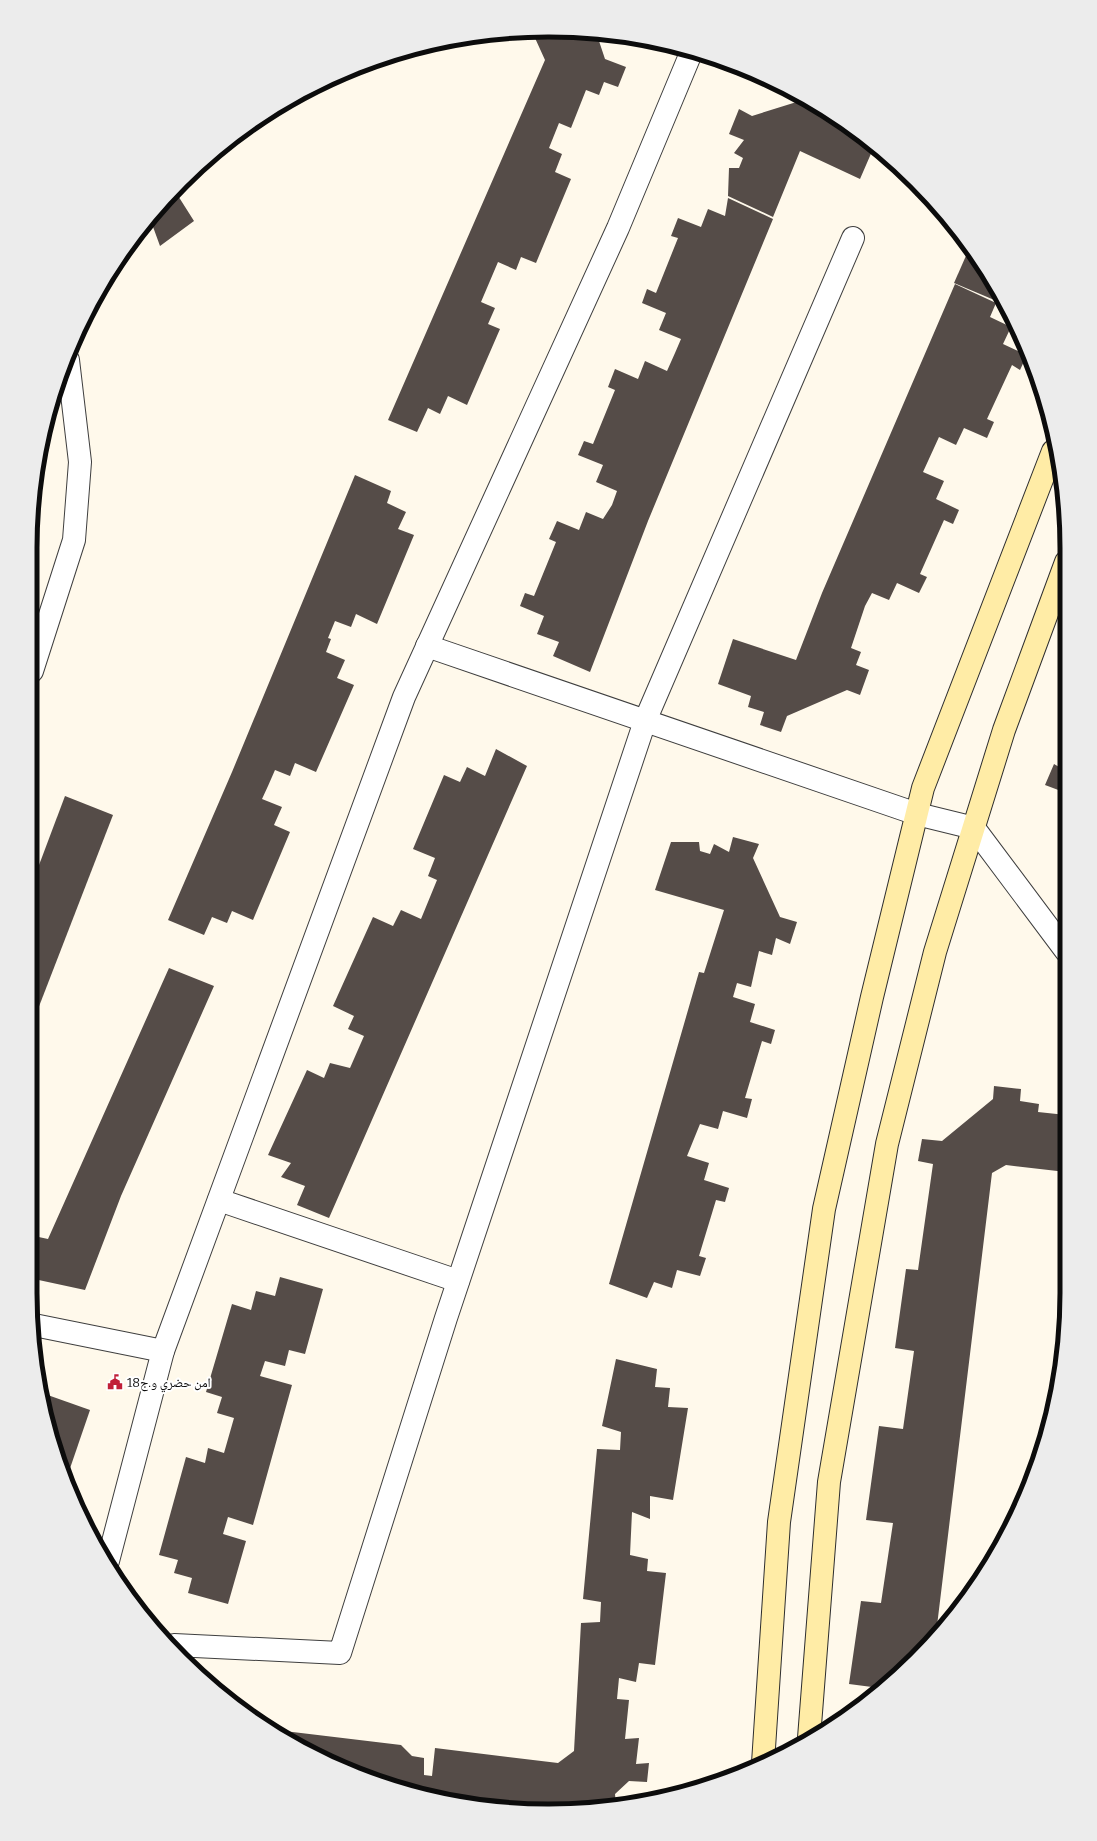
<svg xmlns="http://www.w3.org/2000/svg" width="1097" height="1841" font-family="Bitter,'Noto Naskh Arabic',serif">
<style>
.building{fill:#554c48}
.lines{fill:none;stroke-linecap:round;stroke-linejoin:round}
.street-casing{stroke:#3f3f3f;stroke-width:24}
.secondary-casing{stroke:#2e2e2e;stroke-width:24}
.street{stroke:#fff;stroke-width:22}
.secondary{stroke:#ffeca6;stroke-width:22}
.labels{text-anchor:middle;stroke-width:4;stroke-linejoin:round;paint-order:stroke}
.poi-label{font-size:13px;fill:#0c0c0c;stroke:#fff;text-anchor:start}
.rim{fill:none;stroke:#0c0c0c;stroke-width:5}
</style>
<rect width="100%" height="100%" fill="#fff9eb"/>
<g class="building">
<polygon points="549,30 597,35 605,59 626,67 618,87 604,82 599,95 586,90 571,128 559,123 549,148 562,154 555,172 571,179 536,263 521,257 516,270 498,262 481,302 495,308 488,324 500,329 467,405 448,396 440,414 428,408 417,432 388,420 545,60 535,38 520,33"/>
<polygon points="803,100 837,118 873,149 860,179 800,151 773,217 728,196 729,168 739,168 743,158 734,153 744,140 729,134 739,109 752,116"/>
<polygon points="918,188 934,202 934,203 915,195"/>
<polygon points="175,191 194,221 160,246 152,224 137,238"/>
<polygon points="728,198 773,219 648,521 590,672 553,656 559,642 537,634 544,616 520,606 525,593 534,596 556,542 549,539 557,521 579,530 586,512 603,519 612,505 617,491 596,482 603,465 578,455 584,441 593,444 615,390 608,387 615,369 638,379 645,361 667,371 675,353 681,339 659,330 666,313 642,303 647,289 656,293 678,238 671,236 678,218 701,227 708,209 725,216"/>
<polygon points="969,249 998,289 1001,297 999,302 954,283"/>
<polygon points="955,284 996,303 990,317 1011,327 1003,344 1027,355 1020,370 1012,365 987,419 994,422 987,438 964,428 956,445 939,437 923,472 944,481 936,499 959,510 953,524 944,520 920,574 927,577 919,593 897,583 889,600 872,593 865,606 851,648 861,652 856,665 869,670 860,695 847,690 787,716 781,732 760,725 764,712 748,707 751,696 718,684 733,639 796,660 822,593"/>
<polygon points="355,475 391,491 387,503 406,512 398,529 414,535 377,624 356,614 351,627 335,621 328,638 331,639 326,652 345,660 337,678 354,685 316,772 295,763 290,776 275,770 268,786 262,799 282,807 274,825 290,832 253,920 232,911 227,923 212,917 204,935 168,920 232,772"/>
<polygon points="496,749 527,766 329,1218 297,1205 305,1186 281,1177 291,1163 268,1155 307,1070 324,1078 330,1063 350,1068 364,1036 348,1029 354,1016 333,1006 373,917 393,926 401,910 421,919 437,880 428,876 435,858 413,849 444,775 460,782 467,767 485,776"/>
<polygon points="1054,764 1066,771 1066,804 1061,791 1045,785"/>
<polygon points="65,796 113,815 33,1022 33,881"/>
<polygon points="733,837 759,844 753,858 780,917 797,922 790,944 776,938 772,955 759,951 751,987 737,983 733,997 755,1004 750,1022 775,1030 771,1044 762,1041 745,1098 752,1099 747,1118 723,1111 718,1129 700,1124 687,1156 709,1163 704,1180 729,1188 725,1202 716,1200 699,1256 706,1258 700,1276 677,1270 672,1288 654,1282 647,1298 609,1284 699,972 704,973 724,910 655,890 671,842 699,842 700,851 710,854 714,844 729,852"/>
<polygon points="169,968 214,986 121,1196 85,1290 34,1279 34,1236 48,1239"/>
<polygon points="994,1086 1021,1089 1020,1101 1039,1104 1038,1112 1066,1115 1066,1172 1006,1165 992,1173 936,1634 915,1659 870,1699 872,1687 849,1684 861,1601 881,1603 893,1523 866,1520 879,1426 903,1429 914,1351 895,1348 906,1269 918,1270 933,1164 918,1161 922,1139 942,1141 993,1099"/>
<polygon points="280,1277 323,1289 305,1354 289,1350 285,1366 265,1361 260,1376 292,1385 253,1525 228,1517 223,1534 246,1541 228,1604 188,1593 192,1578 174,1573 178,1560 159,1555 186,1457 205,1463 208,1448 224,1453 234,1418 217,1413 222,1397 206,1392 232,1304 251,1310 256,1291 275,1296"/>
<polygon points="616,1359 657,1369 655,1387 670,1388 668,1407 688,1408 673,1500 650,1496 650,1519 632,1512 630,1555 648,1559 647,1571 666,1573 655,1665 639,1663 636,1682 619,1678 617,1699 629,1700 625,1739 639,1738 636,1764 649,1763 647,1782 629,1781 615,1794 616,1805 614,1807 548,1811 448,1801 382,1784 319,1757 276,1730 401,1745 412,1756 424,1758 424,1775 432,1776 435,1748 558,1763 574,1751 581,1623 600,1622 601,1602 583,1599 597,1449 620,1450 621,1432 602,1426"/>
<polygon points="42,1393 90,1410 66,1480 57,1459"/>
</g>
<g class="lines">
<g class="street-casing">
<g id="street">
<polyline points="427,646 917,814 974,828 1066,951"/>
<polyline points="32,671 74,540 80,462 68,360"/>
<polyline points="219,1200 458,1281"/>
<polyline points="34,1325 163,1351"/>
<polyline points="108,1561 163,1351 404,697 618,228 691,53"/>
<polyline points="174,1645 340,1653 446,1318 645,721 853,238"/>
</g>
</g>
<g class="secondary-casing">
<g id="secondary">
<polyline points="809,1738 829,1482 887,1144 935,952 1004,730 1066,562"/>
<polyline points="763,1763 779,1522 824,1209 872,997 923,788 1053,451"/>
</g>
</g>
<use href="#street" class="street"/>
<use href="#secondary" class="secondary"/>
</g>
<defs>
<g id="civic-bare" transform="scale(1.2)"><path d="M-.6-6.5H3V-4.5H.6V-3L4-1V1h2V6H-6V1h2V-1L-.6-3ZM-1.2 2.5V6h2.4V2.5Z" fill="#c11f38" stroke="#fff" stroke-width="2.5" paint-order="stroke"/></g>
</defs>
<g fill-rule="evenodd">
<use href="#civic-bare" x="115" y="1382"/>
</g>
<g class="labels">
<g class="poi-label">
<text x="127" y="1387">امن حضري و.ج18</text>
</g>
</g>
<path d="M0 0H1097V1841H0ZM548 37H549A511 511 0 0 1 1060 548V1293A511 511 0 0 1 549 1804H548A511 511 0 0 1 37 1293V548A511 511 0 0 1 548 37Z" fill="#ececec" fill-rule="evenodd"/>
<path class="rim" d="M548 37H549A511 511 0 0 1 1060 548V1293A511 511 0 0 1 549 1804H548A511 511 0 0 1 37 1293V548A511 511 0 0 1 548 37Z"/>
</svg>
